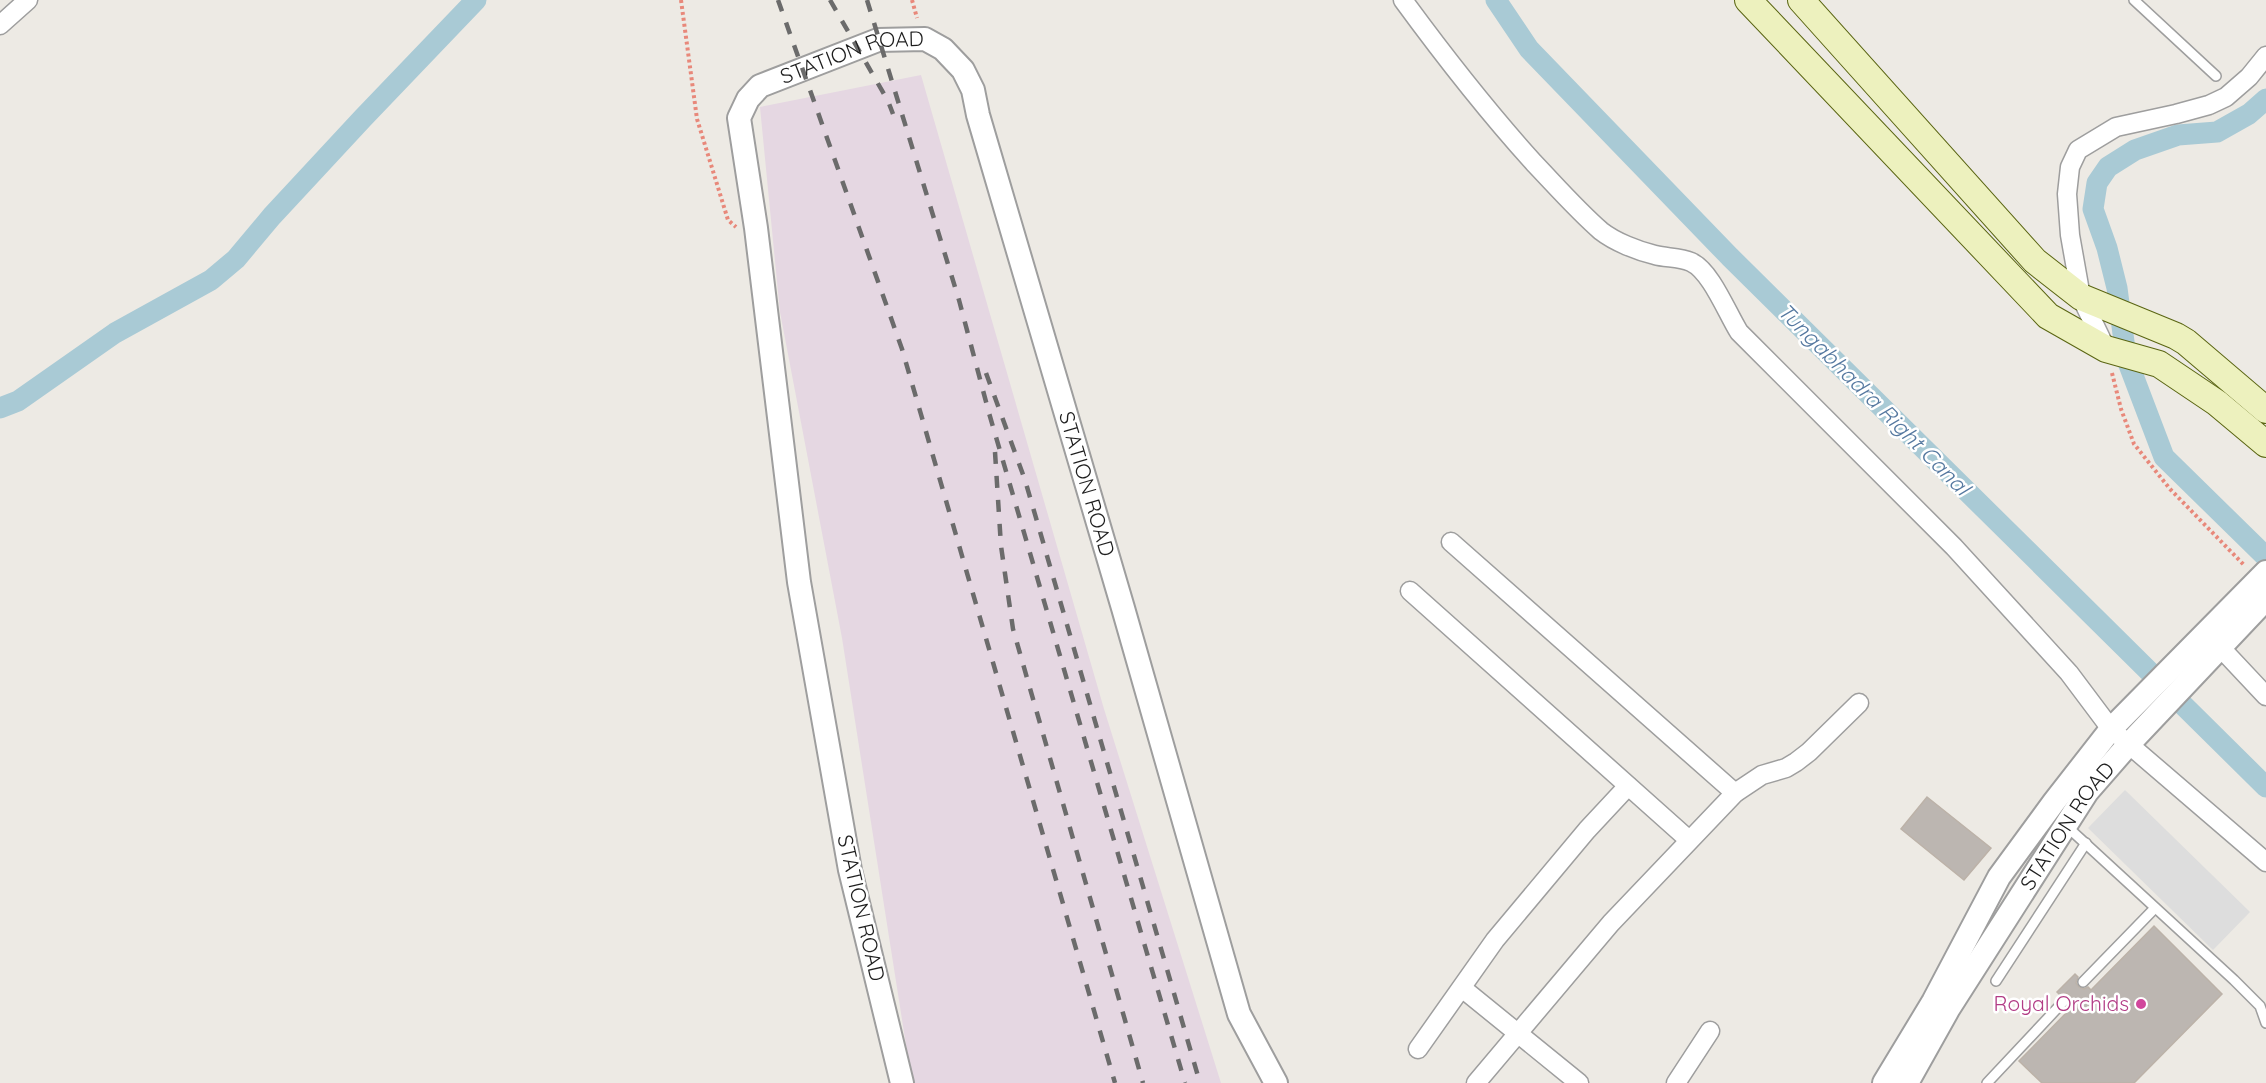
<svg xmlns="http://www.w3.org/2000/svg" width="2266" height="1083" font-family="Quicksand,sans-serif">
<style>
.industrial{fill:#e5d7e2}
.parking{fill:#ddd}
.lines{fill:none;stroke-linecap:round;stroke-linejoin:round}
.canal{stroke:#a9cad5;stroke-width:21}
.building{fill:#bcb6b1;stroke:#bcb2a8;stroke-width:1.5}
.service-casing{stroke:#9e9e9e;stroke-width:12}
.minor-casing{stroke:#9e9e9e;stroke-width:21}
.tertiary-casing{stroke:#9e9e9e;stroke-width:26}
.secondary-casing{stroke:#5a6512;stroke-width:28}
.path{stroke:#e8887a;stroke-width:4;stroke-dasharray:3 3;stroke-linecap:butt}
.service{stroke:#fff;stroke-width:9}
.minor{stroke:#fff;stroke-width:18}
.tertiary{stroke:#fff;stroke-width:22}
.secondary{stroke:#edf1be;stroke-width:26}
.rail{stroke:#6b6b6b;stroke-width:4.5;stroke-dasharray:12 12;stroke-linecap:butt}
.hotel-dot{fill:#d1479c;stroke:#fff;stroke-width:2}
.labels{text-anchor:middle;stroke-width:5;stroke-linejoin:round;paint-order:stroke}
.street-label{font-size:21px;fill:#1d1d1d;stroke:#fff}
.hotel-label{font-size:21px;fill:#b23c85;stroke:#fff;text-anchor:end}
.water-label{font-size:22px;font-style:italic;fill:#5679a0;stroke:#fff}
</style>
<rect width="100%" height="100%" fill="#edeae4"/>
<polygon class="industrial" points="921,75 1104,709 1221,1083 912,1083 842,638 780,312 760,107"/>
<polygon class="parking" points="2125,790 2250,912 2213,950 2088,828"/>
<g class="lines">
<g class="canal">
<polyline points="1496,0 1529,49 1730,257 2266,787"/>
<polyline points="2266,99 2249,114 2217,132 2178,135 2135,150 2108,167 2097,183 2093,209 2107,248 2117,288 2126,357 2164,457 2266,557"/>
<polyline points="0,408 18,401 115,333 211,280 236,259 272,216 363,118 476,0"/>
</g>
</g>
<g class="building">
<polygon points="1927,797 1991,848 1964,880 1901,829"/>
<polygon points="2154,926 2222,994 2134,1083 2042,1083 2019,1061 2072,1007 2070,1005 2072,1001 2070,996 2066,993 2060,995 2057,992 2075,974 2078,977 2076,983 2079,987 2084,989 2088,987 2091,990"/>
</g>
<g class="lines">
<g class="service-casing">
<g id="service">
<polyline points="2134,0 2216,76"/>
<polyline points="2065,828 2074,833 2234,980 2260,1006 2266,1023"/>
<polyline points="1996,981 2086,843"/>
<polyline points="2083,982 2155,908"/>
<polyline points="1987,1083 2065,1000"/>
</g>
</g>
<g class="minor-casing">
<g id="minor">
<path d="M1403,0C1444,56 1487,111 1534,163C1556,186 1577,210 1601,231C1615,242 1638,251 1655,255C1666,258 1680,257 1691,262C1711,271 1727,313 1739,332L1954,547L2069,673L2111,729L2266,862"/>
<polyline points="0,25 28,0"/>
<polyline points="2106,349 2081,297 2070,235 2067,194 2070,167 2078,150 2116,127 2176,114 2209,105 2226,97 2249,77 2266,56"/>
<polyline points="1451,542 1735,793"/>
<polyline points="1410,591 1689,840"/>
<polyline points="2219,646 2266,696"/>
<polyline points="1462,988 1579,1083"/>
<polyline points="1418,1049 1495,940 1587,830 1628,786"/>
<polyline points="1476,1083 1611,923 1735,793 1762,775 1786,768 1796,762 1809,752 1859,703"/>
<polyline points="1676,1083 1710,1031"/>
</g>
</g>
<g class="tertiary-casing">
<g id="tertiary">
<path id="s1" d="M902,1083L850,870L799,582L756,228L739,118L748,99L760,86L878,40L925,39L943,49L963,70L973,90L978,115L1123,608L1239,1014L1276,1083"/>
<polyline points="1884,1083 1933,1002 1999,877 2054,802 2111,729 2266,572"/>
<path id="s2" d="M1907,1083L1949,1008L2087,792L2128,745L2266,599"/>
</g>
</g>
<g class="secondary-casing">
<g id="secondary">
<polyline points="1748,0 2048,316 2106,349 2159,364 2217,403 2266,444"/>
<polyline points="1801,0 2035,261 2081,297 2176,336 2186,342 2266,410"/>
</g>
</g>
<g class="path">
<polyline points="681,0 697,119 728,220 736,227"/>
<polyline points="912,0 917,18"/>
<polyline points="2112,373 2121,409 2134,444 2170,489 2244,565"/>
</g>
<use href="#service" class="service"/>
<use href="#minor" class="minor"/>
<use href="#tertiary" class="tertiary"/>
<use href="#secondary" class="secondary"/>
<g class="rail">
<polyline points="778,0 902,349 1115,1083"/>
<polyline points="830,0 888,101 893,114"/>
<polyline points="867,0 959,300 989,413 1185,1083"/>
<polyline points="986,373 1025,480 1200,1083"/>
<polyline points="995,452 1001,546 1013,629 1143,1083"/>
</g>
</g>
<circle class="hotel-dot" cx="2141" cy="1004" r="6"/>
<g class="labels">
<g class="street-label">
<text dy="7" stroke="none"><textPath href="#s1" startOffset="1116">STATION ROAD</textPath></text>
<text dy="7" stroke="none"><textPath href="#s1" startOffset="1674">STATION ROAD</textPath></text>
<text dy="7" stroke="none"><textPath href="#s2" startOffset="303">STATION ROAD</textPath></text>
<text transform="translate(861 908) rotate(77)" y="7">STATION ROAD</text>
</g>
<g class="hotel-label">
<text x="2129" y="1011">Royal Orchids</text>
</g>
<g class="water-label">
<text transform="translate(1874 399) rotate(45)" y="8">Tungabhadra Right Canal</text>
</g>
</g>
</svg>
